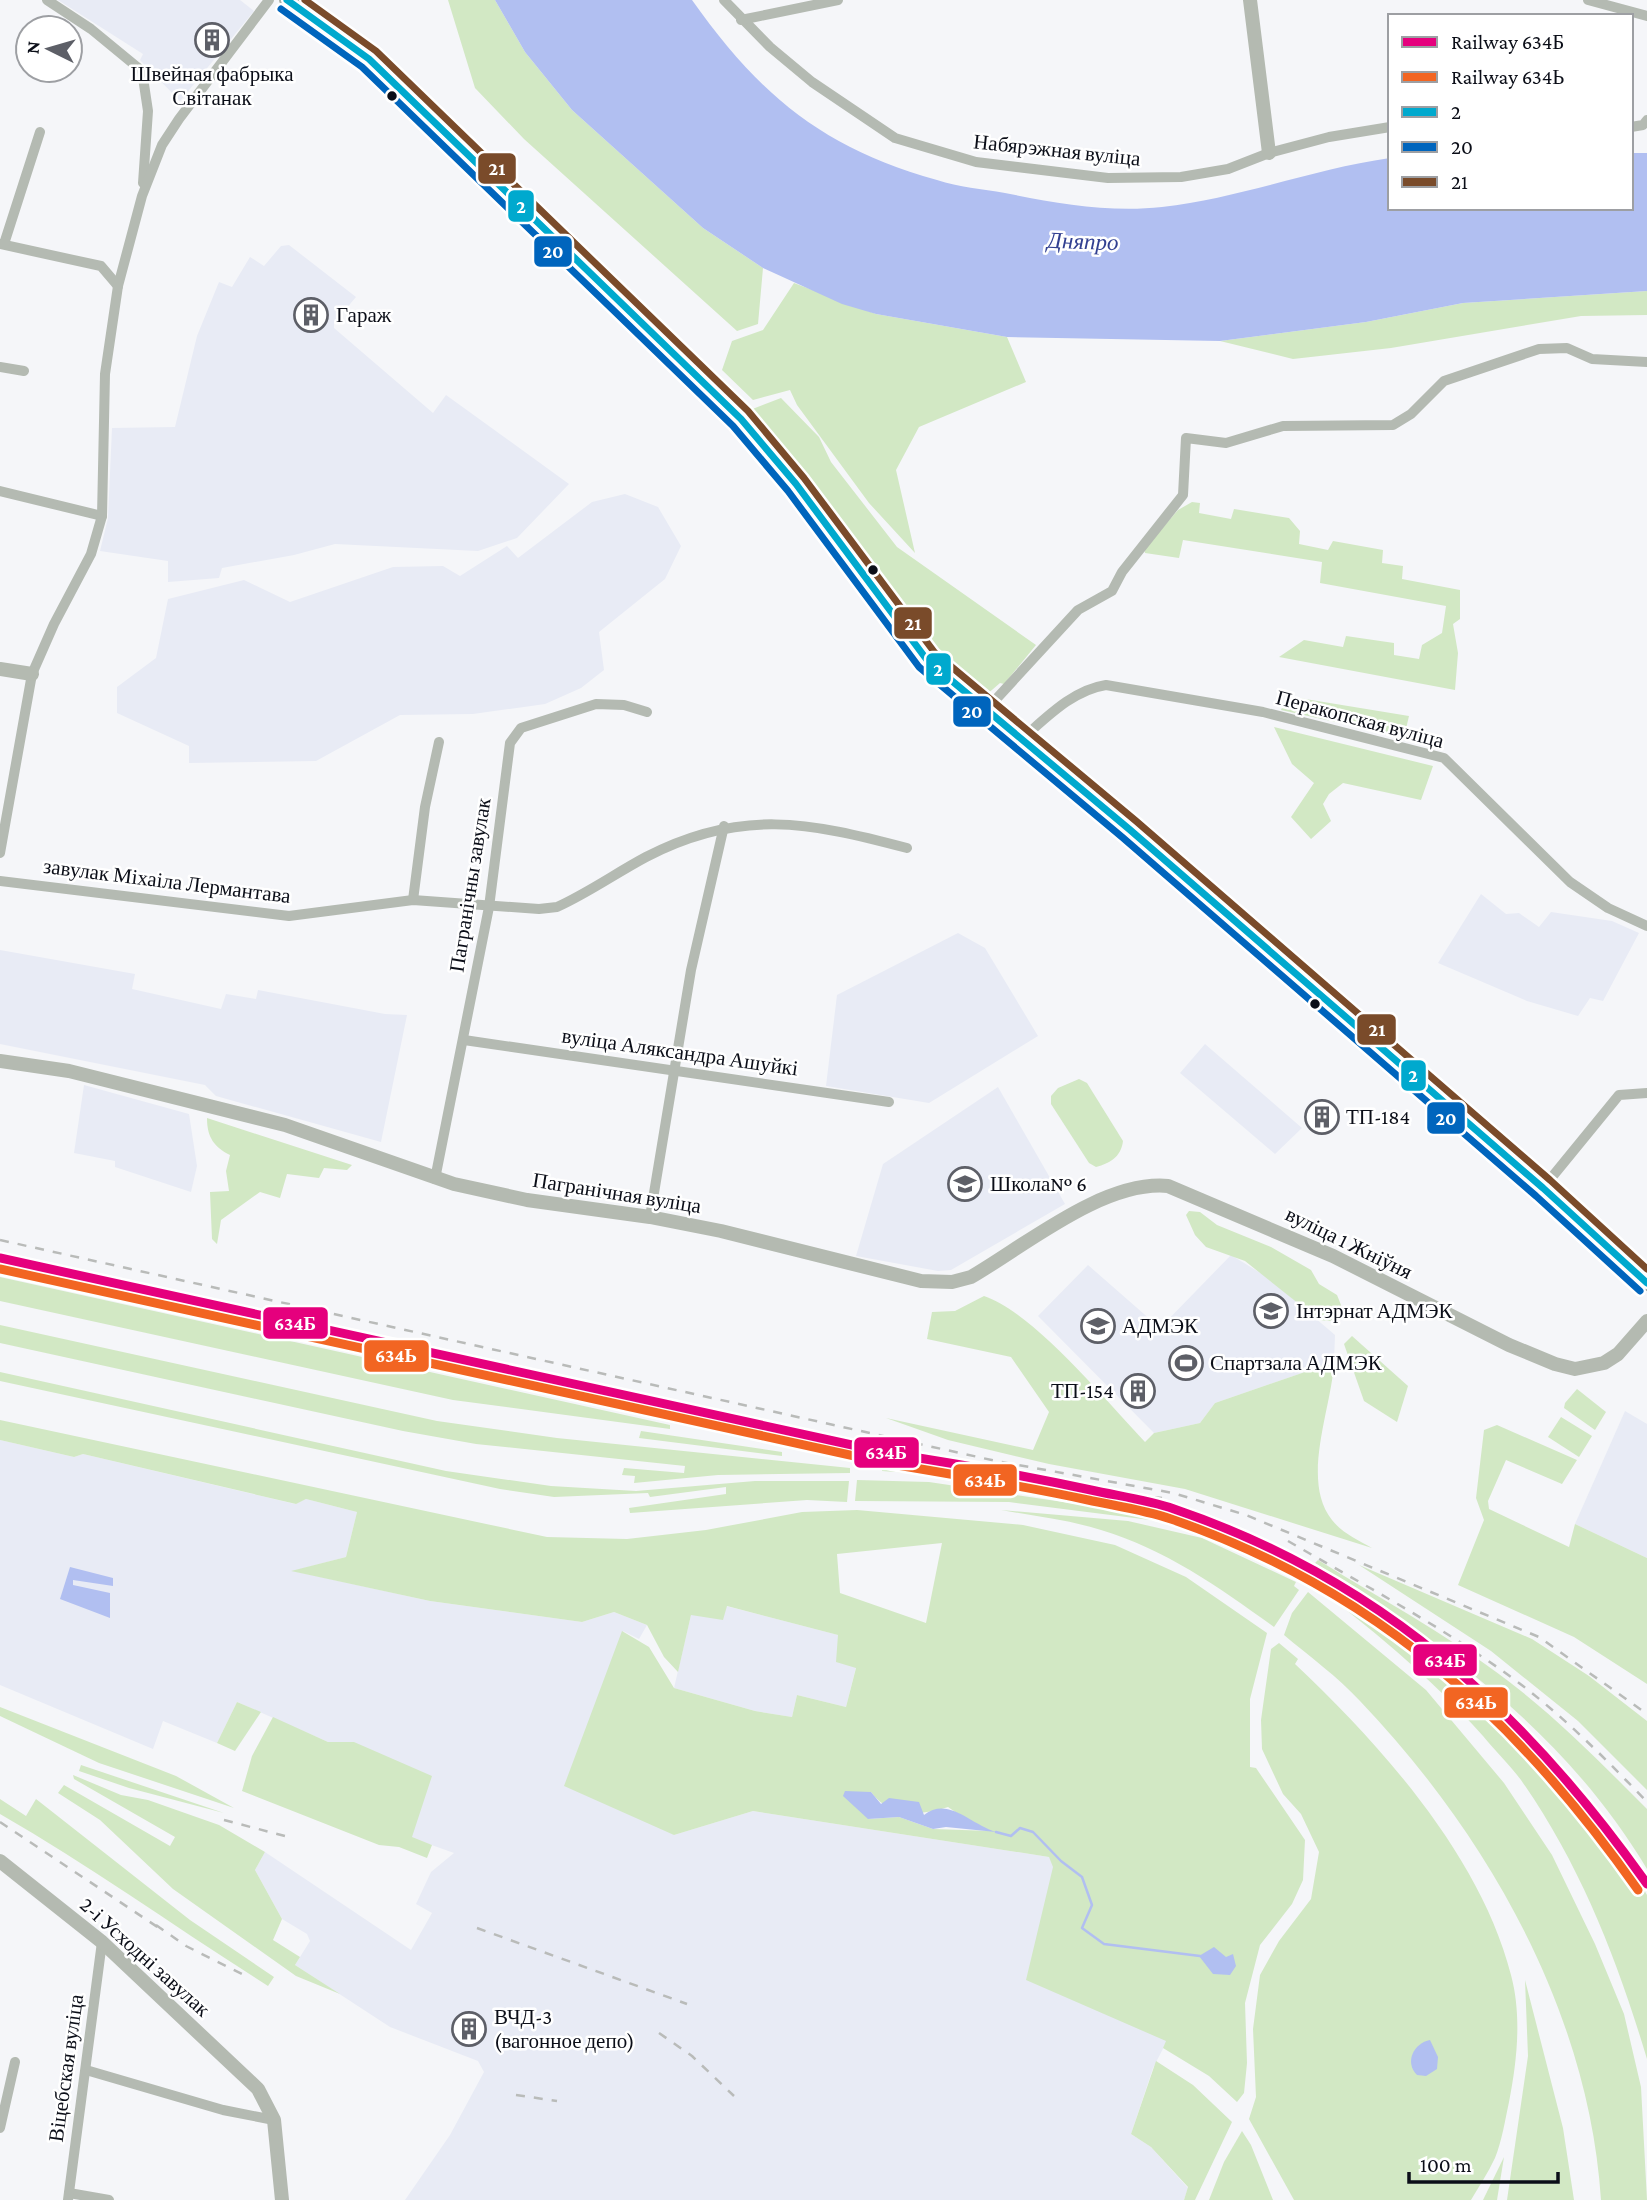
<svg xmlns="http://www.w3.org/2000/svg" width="1647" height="2200" font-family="'Crimson Pro',serif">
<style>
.built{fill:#e8ebf5}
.green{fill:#d2e8c4;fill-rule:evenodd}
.water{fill:#b1bff1}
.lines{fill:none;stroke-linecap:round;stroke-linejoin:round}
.stream{stroke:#b1bff1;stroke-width:2.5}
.street{stroke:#b4bab2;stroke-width:10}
.secondary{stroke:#b4bab1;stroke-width:14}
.primary{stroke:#adb2a9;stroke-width:16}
.rail{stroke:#b9bbb9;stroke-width:2.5;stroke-dasharray:9 9;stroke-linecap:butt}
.bus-1-casing{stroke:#fff;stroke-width:12}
.bus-2-casing{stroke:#fff;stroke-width:12}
.bus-3-casing{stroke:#fff;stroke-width:12}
.bus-1{stroke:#00a9ce;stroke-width:7}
.bus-2{stroke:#0065bd;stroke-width:7}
.bus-3{stroke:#7a4b2a;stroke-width:7}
.rail-1-casing{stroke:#fff;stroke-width:14}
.rail-2-casing{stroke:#fff;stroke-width:14}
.rail-1{stroke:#e5007d;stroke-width:9}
.rail-2{stroke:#f26522;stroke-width:9}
.bus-dot{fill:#0b0e18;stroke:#fff;stroke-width:2.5}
.labels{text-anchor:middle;stroke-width:5;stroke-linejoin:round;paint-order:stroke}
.poi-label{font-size:21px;fill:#0b0e18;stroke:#fff;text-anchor:start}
.street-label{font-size:21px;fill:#0b0e18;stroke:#fff}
.water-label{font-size:23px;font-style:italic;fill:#324091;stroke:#fff}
.line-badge{stroke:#fff;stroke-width:2.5}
.badge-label{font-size:19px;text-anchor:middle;font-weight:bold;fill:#fff}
</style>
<rect width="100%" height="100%" fill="#f5f6f9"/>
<g class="built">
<polygon points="58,0 240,0 254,11 180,101 140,60 143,54"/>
<polygon points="289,245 356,297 334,323 334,328 433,413 446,395 569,484 517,538 478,551 335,544 294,555 222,568 219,578 168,582 168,561 100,551 108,518 112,428 175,427 197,336 219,282 232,287 250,257 264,266 281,246"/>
<polygon points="625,494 658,507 681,546 665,579 599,632 604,670 581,688 545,704 473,714 400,715 316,761 189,763 189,746 117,713 117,687 156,658 168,599 244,580 290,602 393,567 443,566 460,576 507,546 518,558 592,502"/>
<polygon points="1481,894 1506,914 1519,913 1539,927 1551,912 1612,921 1639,933 1603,1001 1590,998 1578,1016 1527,1001 1438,963"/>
<polygon points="958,933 985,948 1038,1036 929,1103 826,1086 837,995"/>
<polygon points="0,950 135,974 132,989 221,1009 226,994 256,999 258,990 385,1014 407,1015 381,1142 216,1096 205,1085 0,1044"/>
<polygon points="1205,1044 1302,1128 1275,1154 1180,1073"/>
<polygon points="84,1085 189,1114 197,1166 191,1192 115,1167 115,1161 74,1153"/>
<polygon points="998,1087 1065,1204 951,1270 938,1271 856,1256 883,1164"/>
<polygon points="1231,1255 1267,1277 1335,1335 1334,1362 1215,1403 1200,1423 1154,1433 1038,1316 1088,1265 1160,1328"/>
<polygon points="1625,1411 1647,1424 1647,1558 1575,1524"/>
<polygon points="0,1440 74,1457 83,1454 295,1504 306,1499 357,1512 346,1557 293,1571 430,1601 582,1622 614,1612 647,1625 639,1639 623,1631 674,1835 753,1811 1049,1857 1167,2041 1153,2068 1131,2134 1151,2147 1188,2188 1184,2200 405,2200 450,2135 484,2072 478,2061 390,2027 295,1965 310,1941 307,1934 282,1919 255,1870 265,1852 411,1950 432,1913 416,1904 431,1872 454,1853 412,1838 354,1742 328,1742 237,1702 217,1743 163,1721 153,1749 0,1685"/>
<polygon points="726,1606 838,1635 856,1667 846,1707 797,1695 792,1717 755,1711 674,1688 691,1615"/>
</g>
<g class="green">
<polygon points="448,0 495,0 525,52 572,110 703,228 763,268 758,324 737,331 524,139 475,88"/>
<polygon points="794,283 876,314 1007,337 1026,382 919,427 896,470 915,553 869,503 797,405 790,390 753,400 722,370 732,341 763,330"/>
<polygon points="1647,291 1647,315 1581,316 1391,348 1293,359 1220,341 1366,322 1463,303"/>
<polygon points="781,398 819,437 831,462 897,547 1036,645 1004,684 1000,683 985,696 945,658 911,618 750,410"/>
<polygon points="1192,502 1200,503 1199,513 1231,519 1234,509 1289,518 1300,531 1299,544 1328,550 1333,541 1383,550 1382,563 1403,566 1402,579 1460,590 1460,619 1453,624 1458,653 1455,690 1279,657 1304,640 1343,647 1346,636 1394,643 1394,655 1419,659 1422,645 1442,633 1446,606 1320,583 1322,562 1183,540 1179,558 1145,553 1144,549 1178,510"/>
<polygon points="1287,696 1409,716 1404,737 1281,710"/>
<polygon points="1274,727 1433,766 1421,800 1343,783 1329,794 1323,804 1331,821 1311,839 1291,817 1314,783 1292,764"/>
<path d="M1079,1079L1087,1083L1123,1141C1121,1157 1110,1163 1096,1167L1089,1163L1051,1104V1096L1058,1088Z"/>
<path d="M207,1118L352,1165L347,1170L324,1168L319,1178L287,1174L280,1198L260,1192L221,1220L217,1244L212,1239L210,1192L229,1191L226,1171L230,1155C214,1147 207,1137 207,1118Z"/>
<polygon points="1189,1211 1200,1212 1217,1225 1271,1247 1311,1270 1319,1284 1337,1295 1341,1305 1338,1315 1330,1321 1319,1320 1245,1261 1206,1247 1195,1235 1186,1215"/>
<polygon points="0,1277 670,1425 670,1429 453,1400 0,1301"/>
<path d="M984,1296C1033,1312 1107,1402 1145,1442L1154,1433L1200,1423L1215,1403L1334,1362C1332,1408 1300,1480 1332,1520C1342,1533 1358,1540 1372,1548L1185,1489L1049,1464L948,1440L886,1418L1033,1450L1049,1412L1011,1357L927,1339L932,1312L955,1311Z"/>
<polygon points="0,1325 437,1421 557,1438 850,1468 850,1473 718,1475 634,1483 635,1476 622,1475 624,1468 684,1473 685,1466 476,1444 403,1431 0,1343"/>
<polygon points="1352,1336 1408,1386 1397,1422 1364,1401 1344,1344"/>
<polygon points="0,1372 446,1471 551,1486 636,1491 755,1481 849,1481 847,1502 807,1500 630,1513 629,1508 726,1494 726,1487 650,1497 648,1493 554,1497 500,1489 0,1381"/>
<polygon points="1577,1389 1606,1412 1595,1430 1564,1408 1565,1403"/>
<polygon points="1561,1417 1592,1436 1579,1457 1548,1437"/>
<path d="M0,1420L547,1537L627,1539L706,1530L802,1512L857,1510L1023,1525L1115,1545L1186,1577L1267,1633L1250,1699V1767L1256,1768L1305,1840L1303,1880L1292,1904L1260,1945L1245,2003L1247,2063L1244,2093L1237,2102L1209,2076L1163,2048L1166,2041L1026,1980L1053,1867L1049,1857L753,1811L674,1835L564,1786L622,1631L649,1647L674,1688L755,1711L792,1717L797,1695L846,1707L856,1668L836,1662L838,1635L727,1606L723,1620L691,1615L678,1672L664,1657L647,1625L614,1612L582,1622L430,1601L291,1571L346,1557L357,1512L306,1499L296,1504L83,1454L74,1457L0,1440ZM942,1543L926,1623L840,1593L837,1554ZM871,1792C889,1817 921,1816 948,1807L967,1820L991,1831L933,1829L899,1817L868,1819Z"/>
<polygon points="1497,1425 1577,1460 1562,1484 1506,1460 1488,1501 1489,1509 1569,1547 1575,1524 1647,1558 1647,1684 1574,1637 1458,1585 1484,1520 1476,1498 1484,1430"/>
<polygon points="641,1431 782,1452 782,1456 639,1438"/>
<polygon points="882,1463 923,1467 1010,1483 1010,1485 938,1475 882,1471"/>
<polygon points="857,1480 929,1482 1090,1506 1092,1501 1158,1521 1009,1502 855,1501"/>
<path d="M1130,1501C1191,1516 1246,1538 1302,1566L1297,1574L1196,1526L1130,1504Z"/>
<path d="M1001,1510L1128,1521L1202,1538L1296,1582L1294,1586L1299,1590L1274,1627C1220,1588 1165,1549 1101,1530C1069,1520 1034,1516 1001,1510Z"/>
<path d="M1318,1560C1386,1602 1459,1641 1521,1691C1566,1727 1606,1768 1647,1809V1869C1567,1735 1444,1645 1315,1563Z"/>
<polygon points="1359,1565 1532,1639 1589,1676 1647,1721 1647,1790 1578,1721 1491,1651"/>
<path d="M1309,1570C1419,1645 1520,1722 1602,1829C1618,1851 1634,1871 1647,1895V2059C1617,1959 1581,1866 1521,1780C1510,1765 1495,1751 1483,1736C1428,1674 1370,1628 1305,1578Z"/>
<path d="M1308,1592L1426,1690L1504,1783L1552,1855L1595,1944L1624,2014L1641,2087L1647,2200H1601C1589,2013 1488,1835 1360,1701C1338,1677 1309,1656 1284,1635L1292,1613Z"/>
<path d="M1279,1643L1298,1659L1295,1664C1382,1746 1481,1857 1511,1975C1522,2016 1517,2061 1509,2102C1505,2120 1502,2141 1495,2158C1488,2173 1479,2186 1471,2200H1294L1249,2119L1256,2097L1253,2029L1260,1975L1279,1941L1311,1899L1319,1852L1301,1814L1283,1794L1262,1749L1261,1720L1271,1649Z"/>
<polygon points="237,1702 261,1712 235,1751 217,1743"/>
<polygon points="0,1707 176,1776 234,1808 99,1763 0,1716"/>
<polygon points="273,1717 328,1742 354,1742 432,1776 412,1837 432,1845 427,1858 399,1847 379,1845 242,1791 252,1756"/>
<polygon points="81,1765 224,1813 129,1788 79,1771"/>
<polygon points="73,1775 121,1795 148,1800 219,1825 265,1852 255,1870 282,1919 273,1940 300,1957 295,1965 340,1994 296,1976 173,1889 100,1820 58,1793 64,1785 170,1846 175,1837 74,1779"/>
<path d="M0,1799L26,1816L36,1799L190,1920L274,1977L268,1986C178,1929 92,1867 0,1814Z"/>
<polygon points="1525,1980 1563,2128 1574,2200 1507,2200 1528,2056"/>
<polygon points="1156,2061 1193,2085 1232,2122 1195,2200 1184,2200 1188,2187 1151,2147 1131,2134"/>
<polygon points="1242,2131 1251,2145 1273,2200 1209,2200 1224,2162"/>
<polygon points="1504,2157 1497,2200 1483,2200"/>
</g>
<g class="water">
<path d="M495,0H692C760,96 823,148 937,180C959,187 982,189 1005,193C1056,203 1109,213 1162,207C1240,198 1313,169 1390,158V208H1631V153H1647V291L1463,303L1366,322L1220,341L1007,337L876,314L842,304L763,268L703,228L572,110L525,52Z"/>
<polygon points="70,1567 113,1578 113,1586 73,1580 73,1585 110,1593 110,1618 60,1599"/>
<path d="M845,1791L871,1792L881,1804L889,1798L919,1802L924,1815C948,1796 970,1824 996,1832L946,1827L933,1829L899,1817L868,1819L843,1796Z"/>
<polygon points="1214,1947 1226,1957 1233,1954 1236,1966 1230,1975 1213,1974 1199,1956"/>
<path d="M1430,2040L1438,2057L1437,2069L1426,2076L1417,2075C1404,2062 1414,2043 1430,2040Z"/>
</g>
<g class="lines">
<polyline class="stream" points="996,1832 1011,1836 1020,1828 1033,1832 1061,1861 1082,1877 1092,1905 1082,1928 1104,1944 1200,1956"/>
<g class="street">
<polyline points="47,0 91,29 142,71 148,111 143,183"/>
<polyline points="724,0 770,47 812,82 895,138 976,162 1108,178 1181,177 1228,169 1269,153 1329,137 1390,127"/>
<polyline points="1588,0 1647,16"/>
<polyline points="741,20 838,0"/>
<polyline points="1631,127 1643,125 1647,120"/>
<polyline points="0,244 101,266 118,286"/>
<polyline points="4,244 40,132"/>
<polyline points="0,367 24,371"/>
<polyline points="0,491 102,516"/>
<polyline points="987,709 1078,610 1112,591 1122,572 1183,495 1186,438 1226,443 1283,426 1393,425 1411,414 1444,381 1539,349 1567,348 1592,359 1647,362"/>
<path d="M1023,738C1047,717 1073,690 1106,685L1263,712L1444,758L1570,882L1608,908L1647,926"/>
<polyline points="0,853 32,674 54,624 91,554 102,516 105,374 118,286 142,196 162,145 179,119 269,0"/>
<path d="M0,881L289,916L413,900L539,909L557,907C588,893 616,873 646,857C740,808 809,822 907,848"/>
<polyline points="413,900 425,807 439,742"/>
<polyline points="464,1040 889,1102"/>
<polyline points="435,1179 489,907 510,743 521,728 596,704 624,705 647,712"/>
<polyline points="1543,1188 1619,1095 1647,1093"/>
<polyline points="650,1217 691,970 724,826"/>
<polyline points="86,2070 223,2110 274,2120"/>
<polyline points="0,2128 15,2062"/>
<polyline points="69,2193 109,2200"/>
<polyline points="68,2200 102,1942"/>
</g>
<g class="secondary">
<polyline points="1250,0 1269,153"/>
<polyline points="0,669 32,674"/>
<path d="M0,1061L69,1071L285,1125L454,1184L527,1200L650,1217L721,1231L921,1281L952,1282L971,1277C1026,1245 1104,1180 1168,1186L1333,1256L1509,1345L1555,1364L1575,1369L1604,1363L1618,1354L1647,1321"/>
<polyline points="0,1861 102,1942 258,2089 274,2120 282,2200"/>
</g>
<polyline class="primary" points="287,0 369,59 741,419 796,484 927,660 1129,829 1543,1188 1647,1283"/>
<g class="rail">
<polyline points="0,1240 996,1461 1173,1493 1246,1515 1539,1637 1647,1714"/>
<polyline points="1101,1492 1162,1498"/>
<path d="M1288,1541C1367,1587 1449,1630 1523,1686C1567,1720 1608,1761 1647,1802"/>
<polyline points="224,1820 285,1836"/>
<polyline points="0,1822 162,1930"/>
<polyline points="156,1925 186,1946 244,1975"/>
<polyline points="477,1928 687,2004"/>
<polyline points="659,2033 692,2056 734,2096"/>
<polyline points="516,2095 557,2101"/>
</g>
<g class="bus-1-casing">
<polyline id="bus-1" points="287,0 369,59 741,419 796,484 927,660 1129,829 1543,1188 1647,1283"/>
</g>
<g class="bus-2-casing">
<polyline id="bus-2" points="281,9 362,67 733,426 788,491 919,667 1122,837 1536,1196 1640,1291"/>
</g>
<g class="bus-3-casing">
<polyline id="bus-3" points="305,0 376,51 748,411 804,478 935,653 1136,821 1550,1180 1647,1269"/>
</g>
<use href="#bus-1" class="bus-1"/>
<use href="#bus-2" class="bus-2"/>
<use href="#bus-3" class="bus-3"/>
<g class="rail-1-casing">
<path id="rail-1" d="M0,1258L893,1454C959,1464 1026,1476 1091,1490C1118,1496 1148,1500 1174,1509C1380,1579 1523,1709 1647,1884"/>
</g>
<g class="rail-2-casing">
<path id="rail-2" d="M0,1269L891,1464C957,1475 1023,1486 1088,1500C1116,1506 1145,1510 1171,1519C1375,1589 1516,1717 1638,1890"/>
</g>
<use href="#rail-1" class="rail-1"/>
<use href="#rail-2" class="rail-2"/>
</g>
<defs>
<g id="building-ring" transform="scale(1.75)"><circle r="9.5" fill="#fff" stroke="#5d5f67" stroke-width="1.5"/><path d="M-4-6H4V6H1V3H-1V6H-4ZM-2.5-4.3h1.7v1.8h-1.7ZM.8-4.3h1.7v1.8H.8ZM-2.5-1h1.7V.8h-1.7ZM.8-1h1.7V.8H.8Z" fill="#5d5f67"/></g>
<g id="school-ring" transform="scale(1.75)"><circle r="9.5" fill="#fff" stroke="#5d5f67" stroke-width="1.5"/><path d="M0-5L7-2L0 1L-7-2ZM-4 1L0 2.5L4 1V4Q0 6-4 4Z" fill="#5d5f67"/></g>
<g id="university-ring" transform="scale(1.75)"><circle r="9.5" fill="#fff" stroke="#5d5f67" stroke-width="1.5"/><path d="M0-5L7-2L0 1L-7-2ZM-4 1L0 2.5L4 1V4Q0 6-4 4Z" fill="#5d5f67"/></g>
<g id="stadium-ring" transform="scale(1.75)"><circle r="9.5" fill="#fff" stroke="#5d5f67" stroke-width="1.5"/><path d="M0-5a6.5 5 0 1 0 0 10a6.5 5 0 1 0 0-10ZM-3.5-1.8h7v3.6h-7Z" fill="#5d5f67"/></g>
</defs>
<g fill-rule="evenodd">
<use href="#building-ring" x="212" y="40"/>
<use href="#building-ring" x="311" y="315"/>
<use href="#building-ring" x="1322" y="1117"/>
<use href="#school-ring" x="965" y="1184"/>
<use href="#university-ring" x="1271" y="1311"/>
<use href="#university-ring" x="1098" y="1326"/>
<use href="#stadium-ring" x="1186" y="1363"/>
<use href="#building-ring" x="1138" y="1391"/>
<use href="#building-ring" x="469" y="2029"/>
</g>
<g class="bus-dot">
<circle cx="392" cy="96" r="6"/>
<circle cx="873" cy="570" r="6"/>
<circle cx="1315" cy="1004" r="6"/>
</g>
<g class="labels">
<g class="poi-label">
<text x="212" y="81" text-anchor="middle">Швейная фабрыка<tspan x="212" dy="24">Світанак</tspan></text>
<text x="336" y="322">Гараж</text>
<text x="1346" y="1124">ТП-184</text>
<text x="990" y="1191">Школа№ 6</text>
<text x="1296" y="1318">Інтэрнат АДМЭК</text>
<text x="1122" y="1333">АДМЭК</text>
<text x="1210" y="1370">Спартзала АДМЭК</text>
<text x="1114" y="1398" text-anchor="end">ТП-154</text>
<text x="494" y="2024">ВЧД-3<tspan x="494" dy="24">(вагонное депо)</tspan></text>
</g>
<g class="street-label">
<text transform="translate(1057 150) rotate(6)" y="7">Набярэжная вуліца</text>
<text transform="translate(1360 719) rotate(15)" y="7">Перакопская вуліца</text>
<text transform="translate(167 881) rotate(7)" y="7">завулак Міхаіла Лермантава</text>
<text transform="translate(470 885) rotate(-81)" y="7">Пагранічны завулак</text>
<text transform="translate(680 1052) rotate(8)" y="7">вуліца Аляксандра Ашуйкі</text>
<text transform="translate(617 1193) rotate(9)" y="7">Пагранічная вуліца</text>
<text transform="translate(1349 1243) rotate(26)" y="7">вуліца 1 Жніўня</text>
<text transform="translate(145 1957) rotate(42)" y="7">2-і Усходні завулак</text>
<text transform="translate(66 2068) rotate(-82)" y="7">Віцебская вуліца</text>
</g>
<g class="water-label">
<text transform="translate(1083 241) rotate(2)" y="8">Дняпро</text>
</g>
</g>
<g class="line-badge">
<rect x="477" y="152" width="40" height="33" rx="7" fill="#7a4b2a"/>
<rect x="507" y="189" width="28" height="34" rx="7" fill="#00a9ce"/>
<rect x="533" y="235" width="40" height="33" rx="7" fill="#0065bd"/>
<rect x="893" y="606" width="40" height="34" rx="7" fill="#7a4b2a"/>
<rect x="925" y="652" width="27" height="34" rx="7" fill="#00a9ce"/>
<rect x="952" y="695" width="40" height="33" rx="7" fill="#0065bd"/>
<rect x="1356" y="1013" width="41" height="33" rx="7" fill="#7a4b2a"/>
<rect x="1400" y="1059" width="27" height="33" rx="7" fill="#00a9ce"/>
<rect x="1426" y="1101" width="40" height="34" rx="7" fill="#0065bd"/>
<rect x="262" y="1306" width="67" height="34" rx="7" fill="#e5007d"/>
<rect x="363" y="1339" width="67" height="34" rx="7" fill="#f26522"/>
<rect x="853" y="1436" width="67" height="33" rx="7" fill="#e5007d"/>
<rect x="952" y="1463" width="66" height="34" rx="7" fill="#f26522"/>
<rect x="1412" y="1643" width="66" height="34" rx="7" fill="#e5007d"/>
<rect x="1443" y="1686" width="66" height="33" rx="7" fill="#f26522"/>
</g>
<g class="badge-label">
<text x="497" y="175">21</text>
<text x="521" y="213">2</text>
<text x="553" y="258">20</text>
<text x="913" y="630">21</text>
<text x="938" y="676">2</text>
<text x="972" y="718">20</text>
<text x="1377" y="1036">21</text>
<text x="1413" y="1082">2</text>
<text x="1446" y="1125">20</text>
<text x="295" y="1330">634Б</text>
<text x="396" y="1362">634Ь</text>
<text x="886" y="1459">634Б</text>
<text x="985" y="1487">634Ь</text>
<text x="1445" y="1667">634Б</text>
<text x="1476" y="1709">634Ь</text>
</g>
<rect x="1388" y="14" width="245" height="196" fill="#ffffff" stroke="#9d9fa3" stroke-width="2"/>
<rect x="1402" y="37" width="35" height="10" fill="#e5007d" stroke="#9d9fa3" stroke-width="2"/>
<text x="1451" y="49" font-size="21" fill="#0b0e18">Railway 634Б</text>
<rect x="1402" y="72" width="35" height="10" fill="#f26522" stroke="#9d9fa3" stroke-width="2"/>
<text x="1451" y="84" font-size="21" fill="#0b0e18">Railway 634Ь</text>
<rect x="1402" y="107" width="35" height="10" fill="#00a9ce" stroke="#9d9fa3" stroke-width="2"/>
<text x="1451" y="119" font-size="21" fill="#0b0e18">2</text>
<rect x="1402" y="142" width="35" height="10" fill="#0065bd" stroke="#9d9fa3" stroke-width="2"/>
<text x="1451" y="154" font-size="21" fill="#0b0e18">20</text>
<rect x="1402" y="177" width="35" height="10" fill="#7a4b2a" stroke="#9d9fa3" stroke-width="2"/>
<text x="1451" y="189" font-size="21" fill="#0b0e18">21</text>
<g transform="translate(49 49) rotate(275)"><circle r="33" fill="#ffffff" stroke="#9d9fa3" stroke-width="2"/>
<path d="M0-5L12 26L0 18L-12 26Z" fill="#5d5f67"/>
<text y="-10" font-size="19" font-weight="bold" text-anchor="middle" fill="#0b0e18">N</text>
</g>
<path d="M1409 2172v10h149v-10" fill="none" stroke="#0b0e18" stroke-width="3.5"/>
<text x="1420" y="2172" font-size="21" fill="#0b0e18" stroke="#ffffff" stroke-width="5" paint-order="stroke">100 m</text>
</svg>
